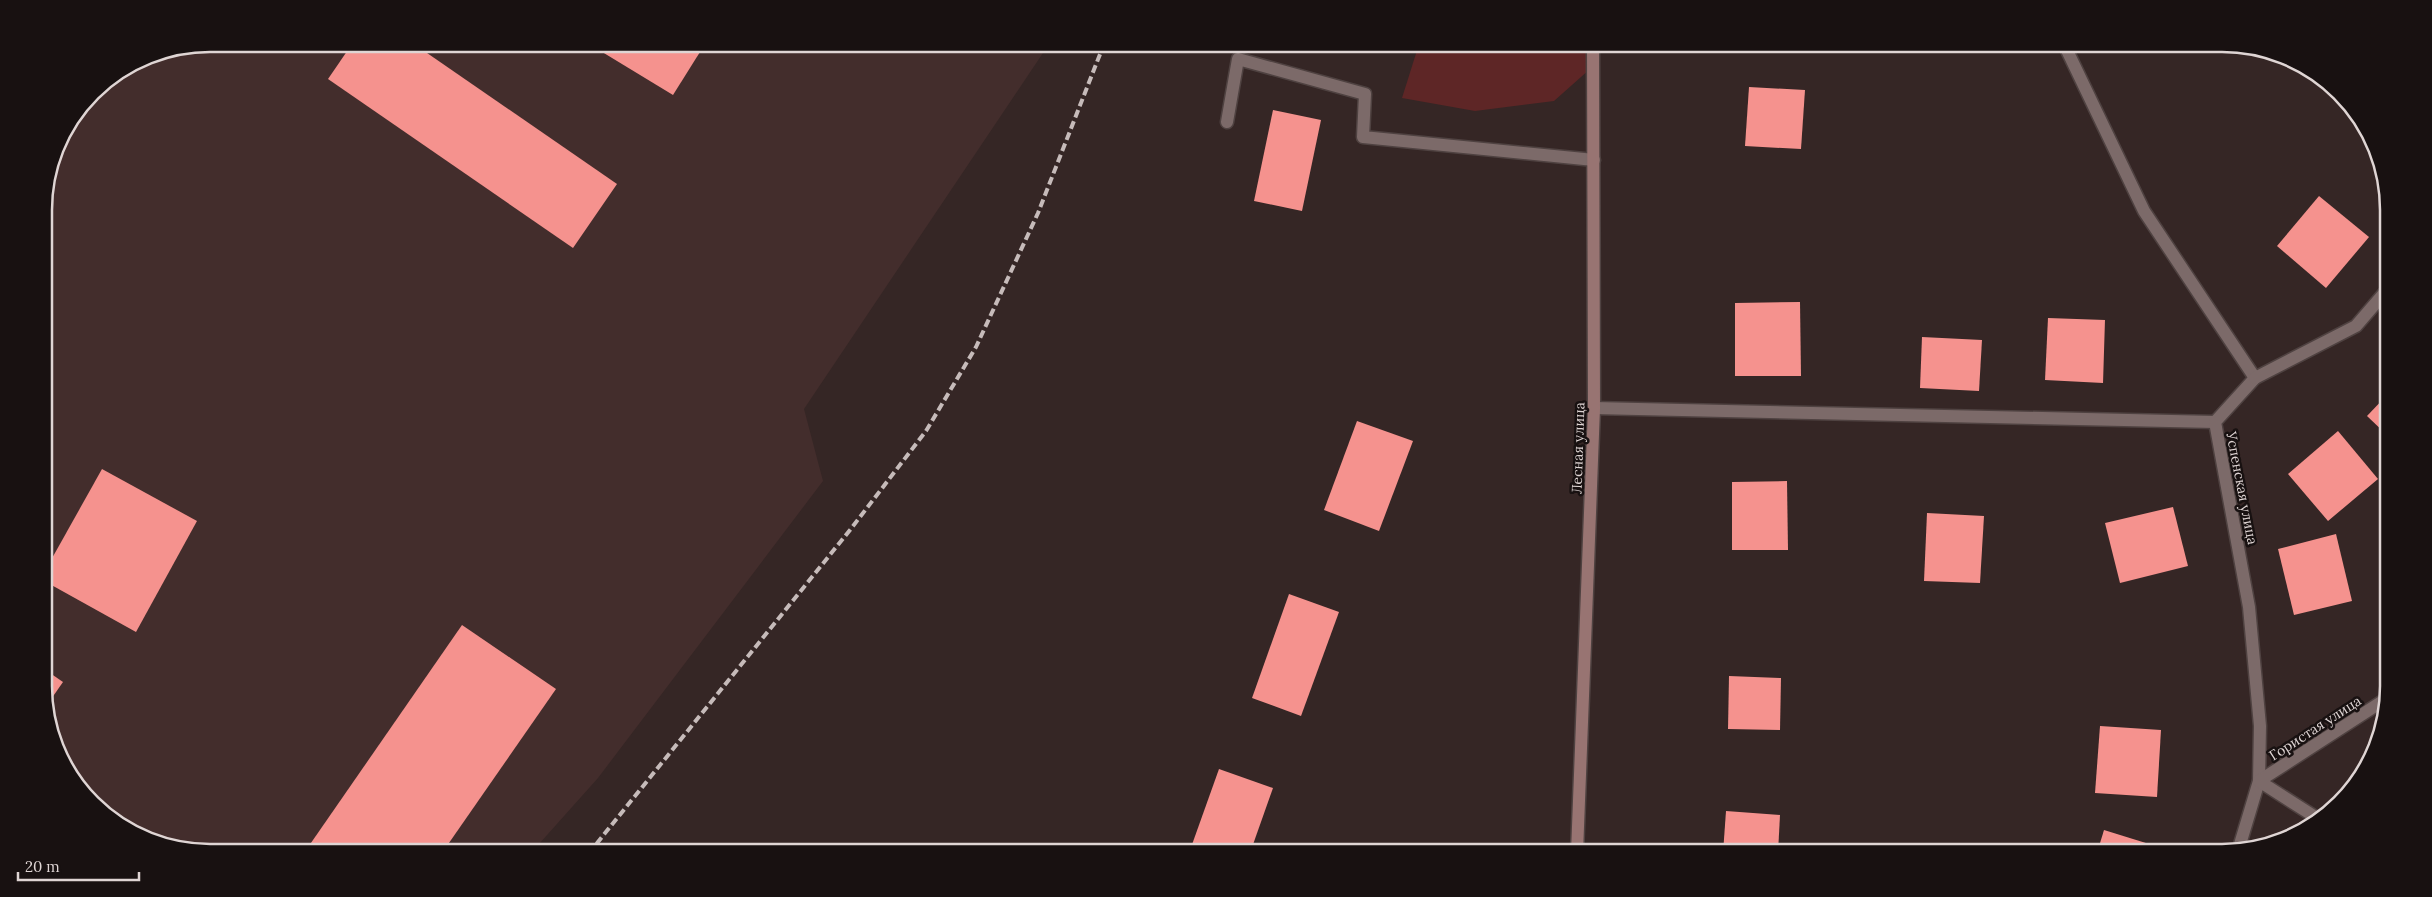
<svg xmlns="http://www.w3.org/2000/svg" width="2432" height="897" font-family="Lora,serif">
<style>
.built{fill:#432d2c}
.green{fill:#5e2626}
.building{fill:#f5928e}
.lines{fill:none;stroke-linecap:round;stroke-linejoin:round}
.lane-casing{stroke:#4f4241;stroke-width:15}
.street-casing{stroke:#4f4241;stroke-width:15}
.secondary-casing{stroke:#4f4241;stroke-width:15}
.lane{stroke:#7c6a69;stroke-width:12}
.street{stroke:#7c6a69;stroke-width:12}
.secondary{stroke:#987472;stroke-width:12}
.rail{stroke:#c6bbba;stroke-width:4;stroke-dasharray:8 4;stroke-linecap:butt}
.labels{text-anchor:middle;stroke-width:5;stroke-linejoin:round;paint-order:stroke}
.street-label{font-size:14px;fill:#dfd5d4;stroke:#181111}
.rim{fill:none;stroke:#dfd5d4;stroke-width:2.5}
</style>
<rect width="100%" height="100%" fill="#352625"/>
<polygon class="built" points="211,44 1049,44 804,409 823,481 598,778 531,853 211,853 157,844 85,796 47,718 44,200 61,137 100,85 147,56"/>
<polygon class="green" points="1419,44 1590,44 1590,69 1554,101 1475,111 1402,98"/>
<g class="building">
<polygon points="352,44 414,44 617,184 573,248 328,79"/>
<polygon points="589,44 705,44 673,95"/>
<polygon points="2081,44 2099,44 2084,51"/>
<polygon points="1749,87 1805,90 1801,149 1745,146"/>
<polygon points="1273,110 1321,120 1302,211 1254,201"/>
<polygon points="2319,196 2369,237 2326,288 2277,246"/>
<polygon points="1800,302 1801,376 1735,376 1735,303"/>
<polygon points="2048,318 2105,320 2103,383 2045,380"/>
<polygon points="1922,337 1982,340 1979,391 1920,388"/>
<polygon points="2387,395 2388,436 2367,416"/>
<polygon points="1357,421 1413,441 1379,531 1324,510"/>
<polygon points="2338,431 2378,479 2328,521 2288,474"/>
<polygon points="102,469 197,521 136,632 46,582 46,569"/>
<polygon points="1787,481 1788,550 1732,550 1732,482"/>
<polygon points="2173,507 2188,566 2120,583 2105,523"/>
<polygon points="1927,513 1984,516 1980,583 1924,581"/>
<polygon points="2336,534 2352,601 2294,615 2278,549"/>
<polygon points="1289,594 1339,612 1301,716 1252,698"/>
<polygon points="462,625 556,689 442,853 304,853"/>
<polygon points="47,671 63,682 47,705"/>
<polygon points="1729,676 1781,678 1780,730 1728,729"/>
<polygon points="2100,726 2161,730 2157,797 2095,793"/>
<polygon points="1219,769 1273,788 1250,853 1189,853"/>
<polygon points="1726,811 1780,815 1778,853 1723,853"/>
<polygon points="2104,830 2162,848 2161,853 2097,853"/>
</g>
<g class="lines">
<g class="lane-casing">
<g id="lane">
<polyline points="1227,122 1238,59 1365,94 1363,137 1594,160"/>
<polyline points="1594,408 2215,422"/>
</g>
</g>
<g class="street-casing">
<g id="street">
<polyline points="2064,44 2144,211 2255,378 2215,422 2249,607 2260,726 2259,781 2238,851"/>
<polyline points="2255,378 2356,326 2387,290"/>
<polyline points="2320,820 2259,781 2386,699"/>
</g>
</g>
<g class="secondary-casing">
<polyline id="secondary" points="1577,853 1594,408 1593,44"/>
</g>
<use href="#lane" class="lane"/>
<use href="#street" class="street"/>
<use href="#secondary" class="secondary"/>
<polyline class="rail" points="589,853 850,530 926,431 976,347 1038,213 1104,44"/>
</g>
<g class="labels">
<g class="street-label">
<text transform="translate(1578 448) rotate(-88)" y="5">Лесная улица</text>
<text transform="translate(2242 488) rotate(79)" y="5">Успенская улица</text>
<text transform="translate(2315 728) rotate(-33)" y="5">Гористая улица</text>
</g>
</g>
<path d="M0 0H2432V897H0ZM210 52H2222A158 158 0 0 1 2380 210V686A158 158 0 0 1 2222 844H210A158 158 0 0 1 52 686V210A158 158 0 0 1 210 52Z" fill="#181111" fill-rule="evenodd"/>
<path class="rim" d="M210 52H2222A158 158 0 0 1 2380 210V686A158 158 0 0 1 2222 844H210A158 158 0 0 1 52 686V210A158 158 0 0 1 210 52Z"/>
<path d="M18 872v8h121v-8" fill="none" stroke="#dfd5d4" stroke-width="2.5"/>
<text x="25" y="872" font-size="15" fill="#dfd5d4" stroke="#181111" stroke-width="4" paint-order="stroke">20 m</text>
</svg>
